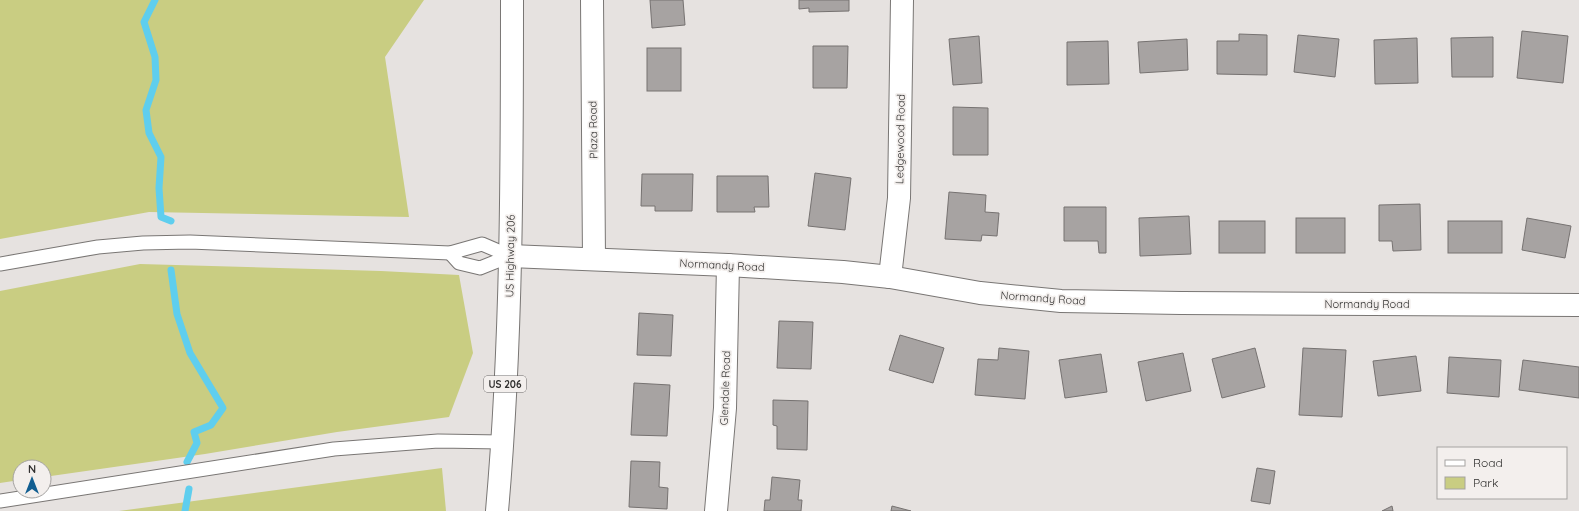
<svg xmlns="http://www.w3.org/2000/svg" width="1579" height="511" font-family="Quicksand,sans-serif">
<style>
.green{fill:#c9cd82}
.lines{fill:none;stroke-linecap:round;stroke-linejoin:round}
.stream{stroke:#5fceee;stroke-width:7}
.building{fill:#a7a3a2;stroke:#767271}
.service-casing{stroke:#797674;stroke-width:15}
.minor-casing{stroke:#797674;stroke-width:24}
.trunk-casing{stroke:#797674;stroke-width:24}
.service{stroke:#fff;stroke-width:13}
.minor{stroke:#fff;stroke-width:22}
.trunk{stroke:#fff;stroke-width:22}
.labels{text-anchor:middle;stroke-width:3.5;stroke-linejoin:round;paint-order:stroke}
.shield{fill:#f3efed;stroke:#6b6968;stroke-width:1}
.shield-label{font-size:10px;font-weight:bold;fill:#31302f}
.street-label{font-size:11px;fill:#31302f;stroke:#f3efed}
</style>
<rect width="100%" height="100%" fill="#e6e2e0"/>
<g class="green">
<polygon points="0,0 424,0 385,57 409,217 149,212 0,239"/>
<polygon points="140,264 381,271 459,275 473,353 449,417 337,432 205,454 44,477 44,467 20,467 20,480 0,483 0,291"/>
<polygon points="442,468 446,511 119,511"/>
</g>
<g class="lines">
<g class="stream">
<polyline points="155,0 144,22 155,57 156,80 146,110 149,133 161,157 159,188 161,217 171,221"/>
<polyline points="171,270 177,314 190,353 223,408 211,425 194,432 197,443 187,462"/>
<polyline points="185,511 189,489"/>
</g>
</g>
<g class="building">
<polygon points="650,0 683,0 685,25 652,28"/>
<polygon points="799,0 849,0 849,11 809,12 809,8 799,9"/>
<polygon points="1522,31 1568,36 1563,83 1517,78"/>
<polygon points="1239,34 1267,35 1267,75 1217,74 1217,41 1239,41"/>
<polygon points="1298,35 1339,39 1335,77 1294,72"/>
<polygon points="979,36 982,83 953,85 949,39"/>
<polygon points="1493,37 1493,77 1452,77 1451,38"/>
<polygon points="1417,38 1418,83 1375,84 1374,40"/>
<polygon points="1187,39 1188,70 1140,73 1138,42"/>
<polygon points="1108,41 1109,84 1067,85 1067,42"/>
<polygon points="813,46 848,46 847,88 813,88"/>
<rect x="647" y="48" width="34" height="43"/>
<polygon points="953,107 988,108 988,155 953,155"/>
<polygon points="815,173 851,178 845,230 808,226"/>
<polygon points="642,174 693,174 692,211 655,211 655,206 641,206"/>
<polygon points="717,176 768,176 769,207 754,207 755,212 717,212"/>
<polygon points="949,192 986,195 985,212 999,213 997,236 982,235 981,241 945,239"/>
<polygon points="1420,204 1421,250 1393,251 1392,241 1379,241 1379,205"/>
<polygon points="1064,207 1106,207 1106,253 1099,253 1098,241 1064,241"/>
<polygon points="1189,216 1191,254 1140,256 1139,218"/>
<rect x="1296" y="218" width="49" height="35"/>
<polygon points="1527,218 1571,226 1565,258 1522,250"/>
<rect x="1219" y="221" width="46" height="32"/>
<rect x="1448" y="221" width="54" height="32"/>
<polygon points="639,313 673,315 671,356 637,355"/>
<polygon points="779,321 813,322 811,369 777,368"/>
<polygon points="900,335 944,348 933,383 889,370"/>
<polygon points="999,348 1029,351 1025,399 975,395 978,359 998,360"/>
<polygon points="1255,348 1265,387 1222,398 1212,359"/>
<polygon points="1303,348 1346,350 1342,417 1299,415"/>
<polygon points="1183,353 1191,391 1146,401 1138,362"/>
<polygon points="1101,354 1107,392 1065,398 1059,360"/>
<polygon points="1416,356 1421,391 1378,396 1373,361"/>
<polygon points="1449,357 1501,360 1499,397 1447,393"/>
<polygon points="1523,360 1579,367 1579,398 1519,390"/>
<polygon points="634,383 670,385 667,436 631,435"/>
<polygon points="773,400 808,401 807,450 777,449 777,426 773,425"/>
<polygon points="631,461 660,462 659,487 668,488 667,509 629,507"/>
<polygon points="1257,468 1275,471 1270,504 1251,501"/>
<polygon points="772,477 800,480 798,500 802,500 801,511 764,511 765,500 770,500"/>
<polygon points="892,506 911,511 891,511"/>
<polygon points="1392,506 1393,511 1382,511"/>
</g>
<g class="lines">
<g class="service-casing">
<g id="service">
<polyline points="450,253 459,263 480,268 510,256"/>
<polyline points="0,264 98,247 143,243 190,242 450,253 482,244 510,256"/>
<polyline points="0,501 334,449 438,441 502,442"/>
</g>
</g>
<g class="minor-casing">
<g id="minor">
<polyline points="592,0 594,259"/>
<polyline points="510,256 728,265 843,272 890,277 980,293 1061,301 1181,303 1579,305"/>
<polyline points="890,277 899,198 902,0"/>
<polyline points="716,511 725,408 728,265"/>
</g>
</g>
<g class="trunk-casing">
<path id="trunk" d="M497,511C512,341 512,170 512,0"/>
</g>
<use href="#service" class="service"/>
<use href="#minor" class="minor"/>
<use href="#trunk" class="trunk"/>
</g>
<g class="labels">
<rect class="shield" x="484" y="376" width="42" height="16" rx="3"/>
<g class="shield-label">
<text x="505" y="388">US 206</text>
</g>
<g class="street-label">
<text transform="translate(593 130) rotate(-91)" y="4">Plaza Road</text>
<text transform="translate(900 139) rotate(-89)" y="4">Ledgewood Road</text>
<text transform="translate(510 256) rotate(-89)" y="4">US Highway 206</text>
<text transform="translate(722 265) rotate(3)" y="4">Normandy Road</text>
<text transform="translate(1043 298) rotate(4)" y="4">Normandy Road</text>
<text x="1367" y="308">Normandy Road</text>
<text transform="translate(725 388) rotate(-88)" y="4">Glendale Road</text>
</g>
</g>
<rect x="1437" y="447" width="130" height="52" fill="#f3efed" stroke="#a5a3a1"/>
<rect x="1445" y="460" width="20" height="6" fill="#ffffff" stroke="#a5a3a1"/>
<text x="1473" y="467" font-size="12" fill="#31302f">Road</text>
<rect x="1445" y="477" width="20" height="12" fill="#c9cd82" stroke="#a5a3a1"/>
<text x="1473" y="487" font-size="12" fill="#31302f">Park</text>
<g transform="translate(32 479)"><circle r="19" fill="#f3efed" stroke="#a5a3a1"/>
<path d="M0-3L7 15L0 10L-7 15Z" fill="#115e91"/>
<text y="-6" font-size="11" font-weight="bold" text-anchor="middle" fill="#31302f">N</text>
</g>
</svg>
